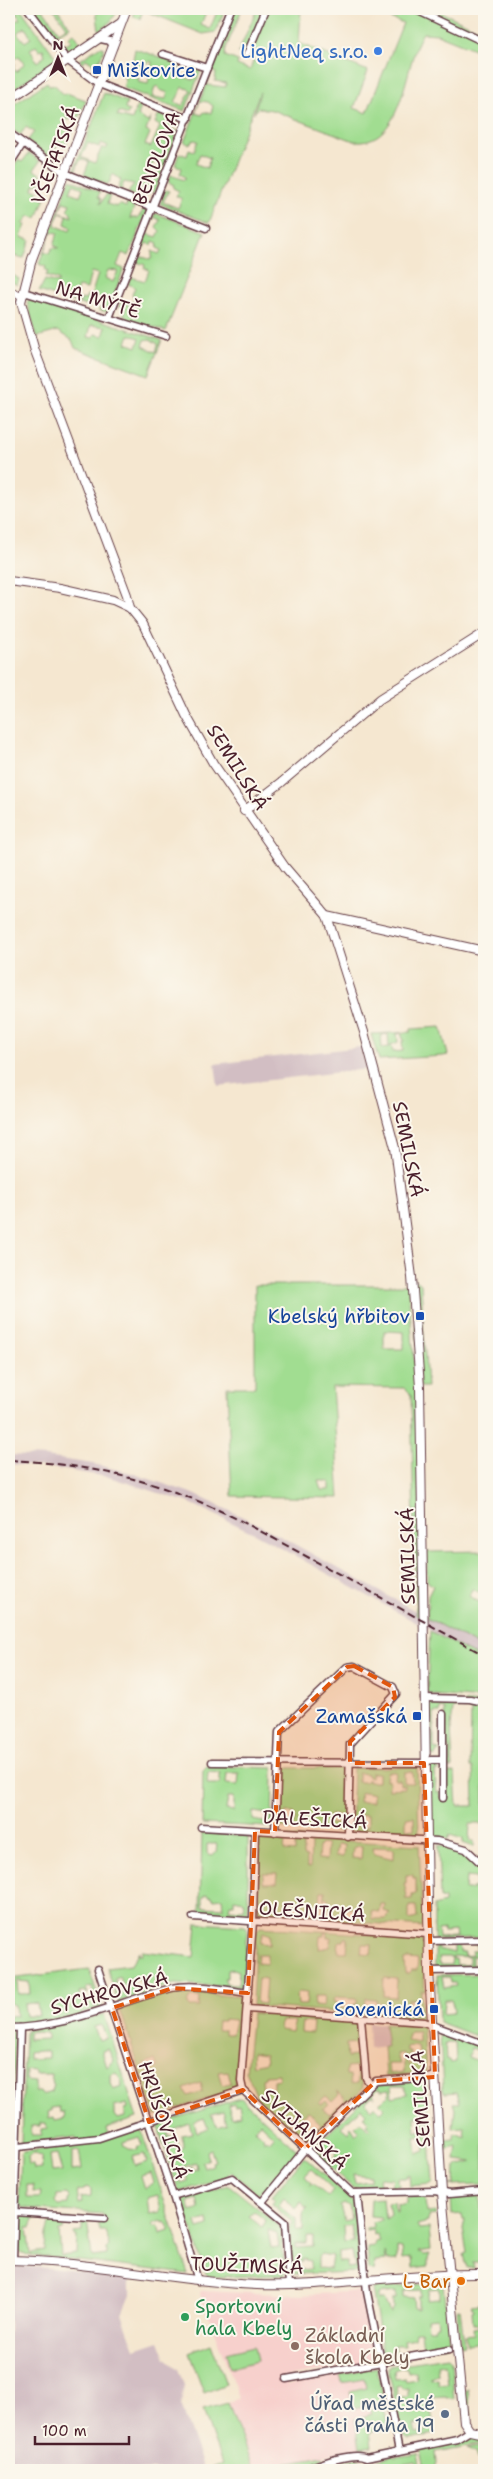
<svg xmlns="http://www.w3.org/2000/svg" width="493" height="2479" font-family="'Shantell Sans',sans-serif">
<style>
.built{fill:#f7d0cc}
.industrial{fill:#d2bec3}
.green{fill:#a1dd91;stroke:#767e5e;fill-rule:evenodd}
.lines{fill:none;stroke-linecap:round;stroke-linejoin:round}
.minor-casing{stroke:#643d44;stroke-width:9}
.tertiary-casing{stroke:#643d44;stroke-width:10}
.minor{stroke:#fff;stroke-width:6}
.tertiary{stroke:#fff;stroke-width:8}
.rail{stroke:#4a1f2b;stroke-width:2;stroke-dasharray:8 4;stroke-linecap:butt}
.marked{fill:#e0560e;fill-opacity:0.2;stroke:#e0560e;stroke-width:4;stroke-dasharray:10 6;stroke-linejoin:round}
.shop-dot{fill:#3f7fe0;stroke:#fbf7ec;stroke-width:2}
.transit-dot{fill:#1a4fb4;stroke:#fbf7ec;stroke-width:2}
.food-dot{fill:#e8710a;stroke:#fbf7ec;stroke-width:2}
.leisure-dot{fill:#2e9e5b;stroke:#fbf7ec;stroke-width:2}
.education-dot{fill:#8d6e63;stroke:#fbf7ec;stroke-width:2}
.service-dot{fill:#5c6f8a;stroke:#fbf7ec;stroke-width:2}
.labels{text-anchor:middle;stroke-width:4;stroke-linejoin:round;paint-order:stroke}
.shop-label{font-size:19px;fill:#366cbe;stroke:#fbf7ec;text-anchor:end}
.transit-label{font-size:19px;fill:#164399;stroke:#fbf7ec;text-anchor:end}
.street-label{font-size:19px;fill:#4a1f2b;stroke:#fbf7ec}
.food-label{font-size:19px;fill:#c56008;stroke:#fbf7ec;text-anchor:end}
.leisure-label{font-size:19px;fill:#27864d;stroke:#fbf7ec;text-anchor:start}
.education-label{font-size:19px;fill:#785e54;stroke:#fbf7ec;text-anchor:start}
.service-label{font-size:19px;fill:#4e5e75;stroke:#fbf7ec;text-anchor:end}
</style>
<rect width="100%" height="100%" fill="#fbf7ec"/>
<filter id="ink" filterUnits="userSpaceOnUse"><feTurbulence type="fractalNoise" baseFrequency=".02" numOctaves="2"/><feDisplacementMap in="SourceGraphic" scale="10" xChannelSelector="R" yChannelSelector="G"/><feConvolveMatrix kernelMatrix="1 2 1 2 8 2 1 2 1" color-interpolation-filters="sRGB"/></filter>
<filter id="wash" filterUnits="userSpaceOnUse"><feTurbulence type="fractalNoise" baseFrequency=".0096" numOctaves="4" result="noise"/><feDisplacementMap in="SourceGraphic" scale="20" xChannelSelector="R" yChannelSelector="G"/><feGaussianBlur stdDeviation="1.12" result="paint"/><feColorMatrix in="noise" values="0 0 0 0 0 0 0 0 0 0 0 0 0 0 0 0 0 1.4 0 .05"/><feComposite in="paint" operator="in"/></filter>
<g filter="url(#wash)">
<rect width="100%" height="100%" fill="#f5e7d0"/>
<polygon class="built" points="201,2291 302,2295 360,2291 374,2361 286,2377 288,2385 377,2367 388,2429 370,2432 372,2446 253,2470 228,2403 239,2398 200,2294"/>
<g class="industrial">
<polygon points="361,1047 367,1069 218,1086 215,1064"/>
<polygon points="9,1455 46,1457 93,1464 128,1472 194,1494 258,1524 484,1649 484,1660 254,1533 190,1503 109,1477 45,1467 9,1464"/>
<polygon points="368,2022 384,2024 387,2047 369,2049"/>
<polygon points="9,2266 49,2268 125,2276 130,2279 130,2295 122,2314 135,2349 159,2341 166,2359 178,2369 184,2385 181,2405 204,2470 9,2470"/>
</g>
<g class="green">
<path d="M14,9H21L57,59L9,92V58L12,55L14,47L9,38V16L13,22L20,19ZM25,27L31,38L25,42L17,33ZM36,46L39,50L43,49L45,56L37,62L30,49ZM19,56L24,64L16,72L13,67L15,65L13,60Z"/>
<polygon points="34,9 43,9 59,32 67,27 54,9 58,9 70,27 55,36"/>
<polygon points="96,9 119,9 111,21 99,31"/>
<polygon points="134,9 207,9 201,25 210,29 218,9 225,9 216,32 203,34 143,10 140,19 134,17"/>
<path d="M236,9H242L226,48L225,56L238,61L237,65L250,70L254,59L238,53L257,9H301L299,43L368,71L354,108L367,113L403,23L366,9H442L441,12L484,32V53L437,34L423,33C403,63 406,146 354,141L272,110L258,108L254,113L260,92L209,223L160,204L165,190L169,191L163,202L178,208L182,199L176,196L179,191L173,188L174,185L168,182L171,175L184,180L185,177L180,174L182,168L175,165L179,153L187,156L189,149L194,151L198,141L194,140L189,144L184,142ZM212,71L216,73L215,81L226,83V87L207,85ZM200,101L208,102L213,106L211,113L204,112L202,115L195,113ZM200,154L210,158L207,168L196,164Z"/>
<polygon points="74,33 81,44 69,51 64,45 71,41 69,37"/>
<polygon points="99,47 103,47 104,51 96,66 86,59 82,64 80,60"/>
<path d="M135,49L201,70L185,111L123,88L126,78L120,75L123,68L131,70ZM149,61L152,62L148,84L138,82L139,78L133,77L134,72L140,73L142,63H148ZM180,66H184L196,72L193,80L177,74ZM158,86L160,90L168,93L166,99L152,97L155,87ZM183,87L191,90L183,106L175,102Z"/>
<polygon points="47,82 50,86 55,85 64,95 66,93 86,100 78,119 73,117 69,120 65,119 63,124 73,129 66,145 59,142 51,158 27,141 34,132 26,127 20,135 9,127 9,117 13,111 10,107"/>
<path d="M104,93L127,102L125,109L129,111L127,115L119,112L117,116L132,120L137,106L141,107L138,116L148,122L151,117L146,131L150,133L145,145L151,147L160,126L155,123L159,114L176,121L171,129L178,131L154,193L150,191L148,195L144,191L141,198L128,193L134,184L124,182L121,190L118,188L121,180L113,174L108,185L84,175L89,162L82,159L79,162L75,172L74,170ZM88,143L99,147L101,143L108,146L106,149L102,147L95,163L81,157ZM154,162L162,165L155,178L147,174Z"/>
<polygon points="29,153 40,161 34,170 43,176 39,185 35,184 33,189 38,191 37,195 45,198 37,218 29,216 23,224 26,225 21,237 30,240 24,258 14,256 10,273 19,279 17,285 9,280 9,188 14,191 16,189 9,183 9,173 18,160 22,162"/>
<path d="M70,179L100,192L98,197L101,199L100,204L107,194L110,195L107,204L117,207L119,204L126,207L128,202L135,205L130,218H138L144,209L147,211L129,256L122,253L117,266L124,269L107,312L99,310L102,300L98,297L97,300L92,299L89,307L39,291L45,280L58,283V280L46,276L48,271L45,270L46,267L39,264ZM73,184L83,188L80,196L70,192ZM63,202L70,204L67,210L70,212L72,217L59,212ZM60,213L67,216L65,224L71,227L70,231L56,226L55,222ZM51,232L58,233L54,245L59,248H52L49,254L44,252ZM108,270L118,271L113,282L105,278ZM91,272L98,274L91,296L87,295L85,300L81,299L80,303L73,301L78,287L87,289Z"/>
<path d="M155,213L205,232L166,331L129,320L124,315L125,308L119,306L121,302L130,305L135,297L132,295L135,287L128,284L131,277L145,281L149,270L144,268L145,265L137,262L139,256L149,259L152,258V251L159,254L161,250L157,248L158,243L153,241L152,245L146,243L144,248L142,247ZM154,217L160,220L156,227L160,231L157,237L148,234Z"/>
<path d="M31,298L162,340L148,375L75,348L72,340L58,331L37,337L27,302ZM91,325L106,327L103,336L95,334L93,338L88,337ZM129,335L140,338L137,347L126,343ZM150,339L158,344L156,352L143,346L145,340Z"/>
<path d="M441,1027L448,1055L443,1056L379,1060L371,1034L411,1032V1029ZM401,1033L404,1041H402L403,1051L393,1052L391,1045L398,1042L397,1034ZM388,1034L389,1047L382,1048L381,1035Z"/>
<polygon points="412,1277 421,1284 427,1387 420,1387"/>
<path d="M255,1285H408L419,1421L423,1618L416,1614L411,1395L404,1388L332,1387L340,1498L232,1496L227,1387H255ZM384,1331L404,1332V1349H384ZM318,1481H330V1490H321Z"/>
<path d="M484,1551V1636L481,1642L484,1644V1649L427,1618L428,1596L433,1586L427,1581V1552ZM472,1589L483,1594L479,1602L469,1596Z"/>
<polygon points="430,1631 484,1660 484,1699 432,1695 427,1692"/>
<polygon points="435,1701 459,1702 460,1708 453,1709 451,1727 453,1768 447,1768 445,1764 450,1763 449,1747 445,1747 445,1709 440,1708 440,1713 434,1713 434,1749 439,1750 435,1757 428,1753 430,1740 432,1740 432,1719 430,1719 427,1706"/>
<polygon points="464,1702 480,1704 479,1709 484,1711 484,1824 470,1824 469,1841 474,1841 474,1847 463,1843 463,1839 450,1835 448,1839 435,1837 430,1832 427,1768 432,1763 437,1765 439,1770 435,1770 436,1792 440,1792 441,1798 447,1798 446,1773 455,1773 457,1806 474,1806 473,1768 470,1768 471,1710 463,1709"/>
<path d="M207,1766L273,1768L272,1827L202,1824L203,1770ZM208,1772L220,1773V1784H207ZM227,1773H239L238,1785L226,1784ZM228,1797H234V1811L226,1810ZM253,1812L269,1814L268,1823L253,1820Z"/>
<path d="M417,1767L419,1835L351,1831L353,1768ZM387,1772H396L395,1780H400V1785H404V1788L389,1789V1780H386ZM404,1772H412L413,1783H404ZM358,1773L367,1774L368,1777H371V1773H378V1782H368V1779L365,1782H358ZM366,1792L373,1794V1802H359L360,1793ZM357,1814L368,1815V1827L356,1826ZM414,1817V1830L406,1829V1818Z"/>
<path d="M281,1768H345L344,1831L280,1828ZM285,1813H294L296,1819L294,1823H285ZM329,1815H339V1824H329Z"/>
<path d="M202,1833L248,1836V1915L200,1911ZM207,1844H217L216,1853L212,1855L207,1853ZM207,1894L214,1899L222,1898L223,1908L203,1907V1897ZM234,1899L244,1901L243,1910L229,1909L230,1904H234Z"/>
<path d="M261,1836L419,1845L423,1927L258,1915L259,1838ZM285,1842L295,1843V1852L284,1851ZM303,1842L311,1843L310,1868L307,1867V1857L303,1856ZM321,1844L327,1845L326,1860L318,1859L319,1847ZM337,1844L344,1845L343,1857H335ZM357,1846H362L361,1859L352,1858L353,1848ZM373,1847L394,1848V1859L374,1854ZM263,1873H278L277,1883H263ZM406,1875H413V1878H416V1894L412,1895V1899H405L407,1896L404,1883H406ZM321,1891H325L324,1908L325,1898H329L327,1909H333L331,1916L312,1915L314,1906H320ZM296,1897L298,1900L302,1901V1906L305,1907L303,1914L286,1913L285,1910L288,1900H293V1906H295ZM381,1904H385L384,1911L390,1913L387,1919H372L371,1911L380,1912ZM409,1906H416L417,1918L409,1920ZM343,1908L359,1909L357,1918L343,1915Z"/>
<path d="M438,1845C458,1849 470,1857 484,1872V1928H482V1937H484L434,1940V1906L444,1903V1899L440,1898ZM466,1877L476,1878L475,1887L472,1888V1890H465ZM444,1929V1932L455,1931L456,1937L439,1938L438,1930Z"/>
<path d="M197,1923L245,1926L247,1929L242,1987L174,1984L118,2002L107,1968L131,1965L139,1951V1954H142V1951L194,1957ZM234,1969L239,1971L238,1984H227L224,1978H227V1970ZM120,1977L125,1989L127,1988L129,1993L126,1994L125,1991L119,1993L115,1979ZM133,1977L135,1981L137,1979L143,1982V1989L135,1991L129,1979Z"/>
<path d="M260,1927L422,1938L425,1990H421L422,2018L252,2006L256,1931ZM263,1932L270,1935L269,1944L260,1943ZM324,1932L327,1933V1937H331L330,1947L319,1949L320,1936H324ZM345,1938H348L347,1952H338L339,1941H344ZM362,1944H372L371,1954L361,1953ZM258,1954H267V1964L257,1963ZM408,1959L418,1960L417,1970H411L410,1973H405L404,1960ZM258,1978L266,1979L264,2004L256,2003ZM384,1978L397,1979L396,1997L383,1996ZM299,1992L307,1993L306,2005H298L297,1993ZM315,1996H324L323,2007L314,2006ZM336,1997L355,1998L357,1999V2004H354V2009L336,2008V2002H333L334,1998ZM366,1998L376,1999V2002L381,2003V2011L365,2008ZM416,1999L417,2013L409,2014L408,2000Z"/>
<path d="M484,1943L482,1944L484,1957L472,1956V1965H482L484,1961V1967L435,1968V1944ZM454,1944V1953L438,1949V1945ZM459,1944H477V1951H472V1955L464,1956L465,1952H460ZM453,1956L469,1957V1965H457L456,1959H453ZM439,1957H452L451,1965H440Z"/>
<path d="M89,1969L102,2007L81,2013L83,2020L104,2014L137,2118L106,2128L109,2137L140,2126L188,2274L22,2254L18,2251L21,2216L39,2217L34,2219L31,2228H27L30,2253L45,2251L46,2234L51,2218L71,2220L65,2222L63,2230L59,2231L61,2256L76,2254L77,2236H74V2233L82,2232V2220H87L92,2257L107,2255V2249L110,2246L105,2231H100L98,2219H104L103,2214L24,2208L19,2205L21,2154L23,2152L79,2145L76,2137L21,2143L25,2033L27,2030L49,2026V2019L9,2024V2016L16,2017L15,2005L9,2003L10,1979ZM17,1981L29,1982L30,1994H18ZM92,1986L94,1999L85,2002L81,2001L79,1993L84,1991L88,1994L86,1988ZM32,2003L37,2004L39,2016H26L24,2004ZM101,2025L107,2038L99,2040L94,2027ZM37,2032L47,2033V2039L28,2040V2033ZM108,2049L114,2061L107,2067L102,2051ZM39,2051H48V2058L29,2059V2053ZM26,2070L35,2071V2074H51L53,2084L51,2092L42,2095L40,2092H35V2082L26,2081ZM116,2073L121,2080L122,2086L113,2089L110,2084V2075ZM127,2104L128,2108L125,2109V2117L117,2119L114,2115V2107ZM59,2107L60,2112H64L65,2118L55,2120L54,2117L49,2118L48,2112L51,2111V2108ZM40,2123H46L47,2128L41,2129V2135H32L31,2126H40ZM139,2137L142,2145L137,2147L138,2150L129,2149L124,2146L123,2142ZM79,2151L82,2169L72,2170V2152ZM34,2154L41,2156L42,2169L34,2170L33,2165H29L28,2157ZM57,2154L62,2171L52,2172L50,2155ZM144,2154L147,2162L135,2166L132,2157ZM151,2173L154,2183L145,2188L141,2176ZM27,2185H34L33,2192H41L40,2198H27ZM86,2187L91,2189V2196L81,2197L82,2203L79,2204L77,2191L84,2190ZM67,2194L70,2199L68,2200V2204L58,2205L55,2202L57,2195ZM158,2195L161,2212L149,2214L147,2198ZM162,2220L163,2223L166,2222L169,2226V2231L160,2234L158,2225L155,2227L153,2223Z"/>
<path d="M479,1974L482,1979V2018H484V2024H481L478,2032L484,2034V2039L439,2022L437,1975ZM442,1977H450L451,1983H455L456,1986L444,1988ZM444,2000H451L454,2008L453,2013L443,2014Z"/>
<path d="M176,1991L242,1997L235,2090L155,2116L120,2009ZM191,1997H200L199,2007H190L188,2004ZM224,2019L235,2020L232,2034H224V2030H217L218,2021H224ZM155,2060L158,2068L147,2072L143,2065ZM228,2071L231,2083L222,2085L218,2072ZM201,2083L203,2091L188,2096L184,2089Z"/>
<path d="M252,2013L357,2022L363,2088L306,2145L259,2102L246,2071ZM281,2021H295L292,2032L280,2030ZM302,2022L313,2023L312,2033L301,2032ZM355,2043L356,2056L347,2057L346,2044ZM252,2052L265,2054L266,2062L253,2065ZM357,2067L358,2083L351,2084L350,2075H346V2068ZM279,2074V2079L273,2080V2090L263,2091L262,2079L265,2078V2075ZM337,2091L344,2096L345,2100L330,2114L323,2109L329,2104L326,2101L322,2104L319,2102L326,2096L332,2101L339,2094ZM309,2112L321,2124L312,2133L300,2117ZM291,2113L299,2121L293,2128L285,2119Z"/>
<path d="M384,2024L423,2026L426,2072L386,2077L384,2047H387ZM419,2032V2043L407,2041L410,2032ZM409,2046L418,2047L420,2059L411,2061V2064L408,2065L407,2055H410V2051H407V2047ZM404,2053V2072L389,2074L388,2064H400L397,2054Z"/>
<polygon points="9,2031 12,2031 15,2035 12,2144 9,2145 9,2090 11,2090 11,2082 9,2082 9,2052 11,2041 9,2040"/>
<path d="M440,2032L484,2047V2184L449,2185H455L456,2166L473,2162L455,2160L457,2145L446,2149V2140L455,2139V2133L465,2137L464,2127L453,2128L455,2109L453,2103H460L457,2092L445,2093L443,2090ZM452,2042H455L456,2062L450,2063L449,2060H446L445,2044ZM471,2048L481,2051L478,2061L468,2057Z"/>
<path d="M424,2081L426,2083L433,2182L431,2184L410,2186L409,2175H407V2178H398L399,2186L391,2187L393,2179L380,2178L378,2180L380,2187L353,2188L311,2150L378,2085ZM391,2086H404L407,2094L392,2097ZM378,2089L381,2091L389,2090V2096L379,2103L384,2108L380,2112L374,2106L371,2109L365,2103L372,2096L375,2097L373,2094ZM361,2108L366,2113L363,2116L369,2122L367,2124L370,2129L369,2130L361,2122L355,2127L359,2131L356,2135L351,2127L348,2133L341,2127ZM415,2117H423L424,2129L416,2132ZM424,2136L425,2151L417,2154L415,2137ZM322,2143L329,2150L335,2143L339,2146L335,2150L337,2152L334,2158L329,2160L317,2149ZM353,2174L370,2176V2181L355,2183Z"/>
<path d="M241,2098L299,2152L266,2191L262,2189L258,2194L231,2172L226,2177L179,2192L157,2124ZM234,2103L235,2106L239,2105L241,2115L232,2117L228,2105ZM223,2111L227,2124L218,2127L211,2114ZM204,2118L208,2128L197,2132L194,2122ZM189,2123L192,2133L182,2135L183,2147L180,2149L176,2137H168V2131ZM260,2123L274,2136L269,2142L266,2139L264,2141L263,2136L255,2129ZM211,2150L215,2161L212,2162L213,2165L204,2168L202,2162L209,2159L207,2152ZM196,2163L197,2169L193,2170L192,2167L187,2169L188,2181L181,2183L177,2169Z"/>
<polygon points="9,2151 12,2153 9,2251"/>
<path d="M304,2157L354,2202L359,2272L293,2274L289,2228L292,2222L272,2204L275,2199L272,2196ZM311,2169L334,2190L328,2197L313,2184L309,2186L311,2183L305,2176ZM284,2198L296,2208L301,2202L308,2208L303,2215V2230H296V2219L279,2205ZM345,2204L349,2206L351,2219L344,2221L340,2206ZM351,2225L353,2242L344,2243L343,2226ZM306,2236H313V2246L296,2247V2243H306ZM352,2251L355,2267L347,2268V2262H338V2253ZM321,2254L332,2256L330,2269L318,2268V2257ZM302,2259L311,2261V2269L298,2270L297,2262H302Z"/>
<path d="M229,2185L281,2227L285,2275L210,2277L206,2275L182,2199ZM197,2199L199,2208L191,2212L188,2202ZM254,2211L266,2221L262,2227L248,2216ZM208,2219L209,2226L198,2229L196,2222ZM268,2230L277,2233L279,2248L271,2249Z"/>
<polygon points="484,2194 480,2196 481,2209 484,2209 484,2259 481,2259 481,2262 473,2262 474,2268 467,2268 464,2254 467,2253 463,2229 465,2219 463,2219 462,2214 452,2215 451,2197"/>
<polygon points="425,2196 426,2213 436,2212 436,2215 428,2216 428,2222 417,2225 419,2229 429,2228 431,2250 419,2252 424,2255 430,2254 428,2259 428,2266 413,2268 412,2258 403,2259 402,2248 397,2247 397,2260 388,2261 385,2253 386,2261 375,2262 374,2271 369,2270 367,2248 374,2247 375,2242 380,2241 377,2234 374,2235 373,2230 366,2231 366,2228 373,2227 372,2222 381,2220 380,2217 370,2216 371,2199 383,2198 385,2219 390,2215 388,2203 394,2202 395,2212 397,2212 397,2203 399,2205 406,2203 406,2197"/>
<path d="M440,2283L443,2285L449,2342L446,2345L423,2349L421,2331H416L415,2338L403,2340L404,2345H394L396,2353L383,2354L372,2288ZM439,2288V2299L427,2300L429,2289ZM421,2290V2296H418V2309L414,2308L413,2298L404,2297V2291ZM396,2292V2299H393V2308L390,2312L384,2300H378V2294ZM437,2317L438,2326H435V2329H428L427,2318Z"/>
<polygon points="484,2303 484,2342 467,2344 465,2335 474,2334 473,2328 479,2327 478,2324 473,2324 472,2311 474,2310 471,2305"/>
<polygon points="460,2308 464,2344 460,2345 457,2309"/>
<polygon points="211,2344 226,2384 204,2393 189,2353"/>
<polygon points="254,2346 257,2361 230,2368 226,2353"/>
<path d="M448,2357L451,2360L454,2400L445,2397L429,2398L435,2434L409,2439L402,2434L388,2368L389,2366ZM445,2364L447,2383L439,2384L438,2378L431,2379V2377L438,2374L437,2365ZM403,2367L407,2368L408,2372L415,2371L416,2379L406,2381L405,2378L395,2379L394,2370ZM401,2386L402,2389L408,2388V2396L398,2398L396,2387ZM424,2423L427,2431L416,2433L414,2425Z"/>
<polygon points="377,2367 388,2429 370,2432 372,2446 360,2448 355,2419 372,2414 369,2405 353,2408 350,2392 366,2388 364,2379 342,2383 340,2374"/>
<polygon points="468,2389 471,2415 467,2416 464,2391"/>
<polygon points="228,2403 253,2469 323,2456 323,2459 291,2470 214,2470 212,2468 222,2464 203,2410"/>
<polygon points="471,2437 480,2437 480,2439 484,2439 484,2443 436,2452 437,2464 435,2468 437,2470 425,2470 421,2450 460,2442"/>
<polygon points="484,2445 484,2463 477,2459 477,2453 468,2448"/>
<polygon points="418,2454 421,2470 418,2470 416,2462 373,2470 372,2461 393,2455 394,2457"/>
<path d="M357,2458L362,2461L363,2470H310C321,2466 329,2468 341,2466L344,2461Z"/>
</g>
</g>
<g filter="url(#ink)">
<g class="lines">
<g class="minor-casing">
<g id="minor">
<polyline points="28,9 67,60 99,84 188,119"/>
<polyline points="414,9 484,42"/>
<polyline points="101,39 110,41 113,47"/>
<polyline points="9,44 9,54"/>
<polyline points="163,54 207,68"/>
<polyline points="247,54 266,9"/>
<polyline points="9,133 65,173 206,228"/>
<polyline points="9,165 22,145"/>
<polyline points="9,290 21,296 27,293 166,336"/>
<polyline points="109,318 230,9"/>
<polyline points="424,1698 470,1699 484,1702"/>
<polyline points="443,1714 443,1798"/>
<polyline points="212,1762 424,1763 431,1760 442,1760"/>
<polyline points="201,1827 437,1841 466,1849 484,1866"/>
<polyline points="255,1831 253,1922 241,2081 243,2090 352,2193 435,2191 449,2194 484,2191"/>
<polyline points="275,1832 279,1732 347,1667 354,1666 393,1687 396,1694 350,1744 348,1837"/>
<polyline points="193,1917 428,1934"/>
<polyline points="428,1941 484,1940"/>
<polyline points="98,1969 173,2196 198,2281"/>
<polyline points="484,1970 484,1983"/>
<polyline points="429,1971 484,1970"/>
<polyline points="247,2009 424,2022 484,2044"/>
<polyline points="361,2018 366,2078 371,2085"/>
<path d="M9,2028C67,2028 117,2002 172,1988C193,1983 226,1990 248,1993"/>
<polyline points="9,2148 99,2138 243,2090"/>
<polyline points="357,2193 367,2292 399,2451"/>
<polyline points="173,2196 232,2178 285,2222 289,2285"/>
<polyline points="262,2202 305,2149 371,2085 376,2081 435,2077"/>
<polyline points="15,2212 104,2218"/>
<polyline points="13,2260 20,2028"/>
<polyline points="286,2379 449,2350"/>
<path d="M306,2469C320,2464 354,2451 366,2458L457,2439L470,2431"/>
</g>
</g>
<g class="tertiary-casing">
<g id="tertiary">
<polyline points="127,9 32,259 21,302 35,351 127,595 130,608"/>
<polyline points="9,100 119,25"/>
<polyline points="9,581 60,588 113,600 130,608 143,624 186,715 213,763 285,867 327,916 364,1032 395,1148 412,1277 420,1387 429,1971 442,2193 464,2422 470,2431 484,2434"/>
<polyline points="244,811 282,782 380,699 484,633"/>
<polyline points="327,916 484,951"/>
<path d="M9,2260C92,2261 174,2282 257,2285C333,2287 408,2273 484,2274"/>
</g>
</g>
<use href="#minor" class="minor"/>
<use href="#tertiary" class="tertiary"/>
<path class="rail" d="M9,1460C77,1463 144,1477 207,1505C249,1523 288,1547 328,1568C380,1597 432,1626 484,1655"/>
</g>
</g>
<path class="marked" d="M354,1666L393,1687L395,1697L350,1742V1763H424L435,2077L376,2081L305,2149L243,2090L149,2122L112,2008L173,1988L248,1993L255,1831L275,1832L279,1732L347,1667Z"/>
<circle class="shop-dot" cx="378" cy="51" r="5"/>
<g class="transit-dot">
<rect x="92" y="65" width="10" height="10" rx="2.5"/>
<rect x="415" y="1311" width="10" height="10" rx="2.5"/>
<rect x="412" y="1711" width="10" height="10" rx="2.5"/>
<rect x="429" y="2004" width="10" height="10" rx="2.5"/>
</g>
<circle class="food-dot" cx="461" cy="2281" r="5"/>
<circle class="leisure-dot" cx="185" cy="2317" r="5"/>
<circle class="education-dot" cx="295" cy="2346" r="5"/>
<circle class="service-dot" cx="445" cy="2414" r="5"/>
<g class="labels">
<g class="shop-label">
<text x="368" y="58">LightNeq s.r.o.</text>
</g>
<g class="transit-label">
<text x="107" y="77" text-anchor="start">Miškovice</text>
<text x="410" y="1323">Kbelský hřbitov</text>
<text x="407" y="1723">Zamašská</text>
<text x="424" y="2016">Sovenická</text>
</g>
<g class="street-label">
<text transform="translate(55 155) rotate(-69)" y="7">VŠETATSKÁ</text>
<text transform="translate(156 158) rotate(-69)" y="7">BENDLOVA</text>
<text transform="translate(98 299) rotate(17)" y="7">NA MÝTĚ</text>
<text transform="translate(238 767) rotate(58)" y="7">SEMILSKÁ</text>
<text transform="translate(409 1149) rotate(79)" y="7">SEMILSKÁ</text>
<text transform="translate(407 1556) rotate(-91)" y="7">SEMILSKÁ</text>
<text transform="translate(315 1819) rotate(3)" y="7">DALEŠICKÁ</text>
<text transform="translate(312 1911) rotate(4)" y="7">OLEŠNICKÁ</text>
<text transform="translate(109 1992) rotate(-15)" y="7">SYCHROVSKÁ</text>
<text transform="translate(420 2099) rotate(-94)" y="7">SEMILSKÁ</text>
<text transform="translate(164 2120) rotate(72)" y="7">HRUŠOVICKÁ</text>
<text transform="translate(305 2129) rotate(43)" y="7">SVIJANSKÁ</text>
<text transform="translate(247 2265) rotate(2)" y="7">TOUŽIMSKÁ</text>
</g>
<g class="food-label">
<text x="451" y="2288">L Bar</text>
</g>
<g class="leisure-label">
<text x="195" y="2313">Sportovní<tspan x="195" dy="22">hala Kbely</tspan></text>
</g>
<g class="education-label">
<text x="305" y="2342">Základní<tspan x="305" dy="22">škola Kbely</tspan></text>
</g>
<g class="service-label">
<text x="435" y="2410">Úřad městské<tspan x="435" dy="22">části Praha 19</tspan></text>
</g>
</g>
<rect width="493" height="2479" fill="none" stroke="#fbf7ec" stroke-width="30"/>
<g transform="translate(58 58)" stroke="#fbf7ec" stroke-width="4" paint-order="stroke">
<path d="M0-4L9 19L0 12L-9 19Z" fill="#4a1f2b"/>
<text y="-8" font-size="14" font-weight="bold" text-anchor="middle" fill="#4a1f2b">N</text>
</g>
<path d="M35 2436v8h94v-8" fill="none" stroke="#4a1f2b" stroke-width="2.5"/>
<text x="42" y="2436" font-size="15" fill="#4a1f2b" stroke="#fbf7ec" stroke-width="4" paint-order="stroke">100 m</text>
</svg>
